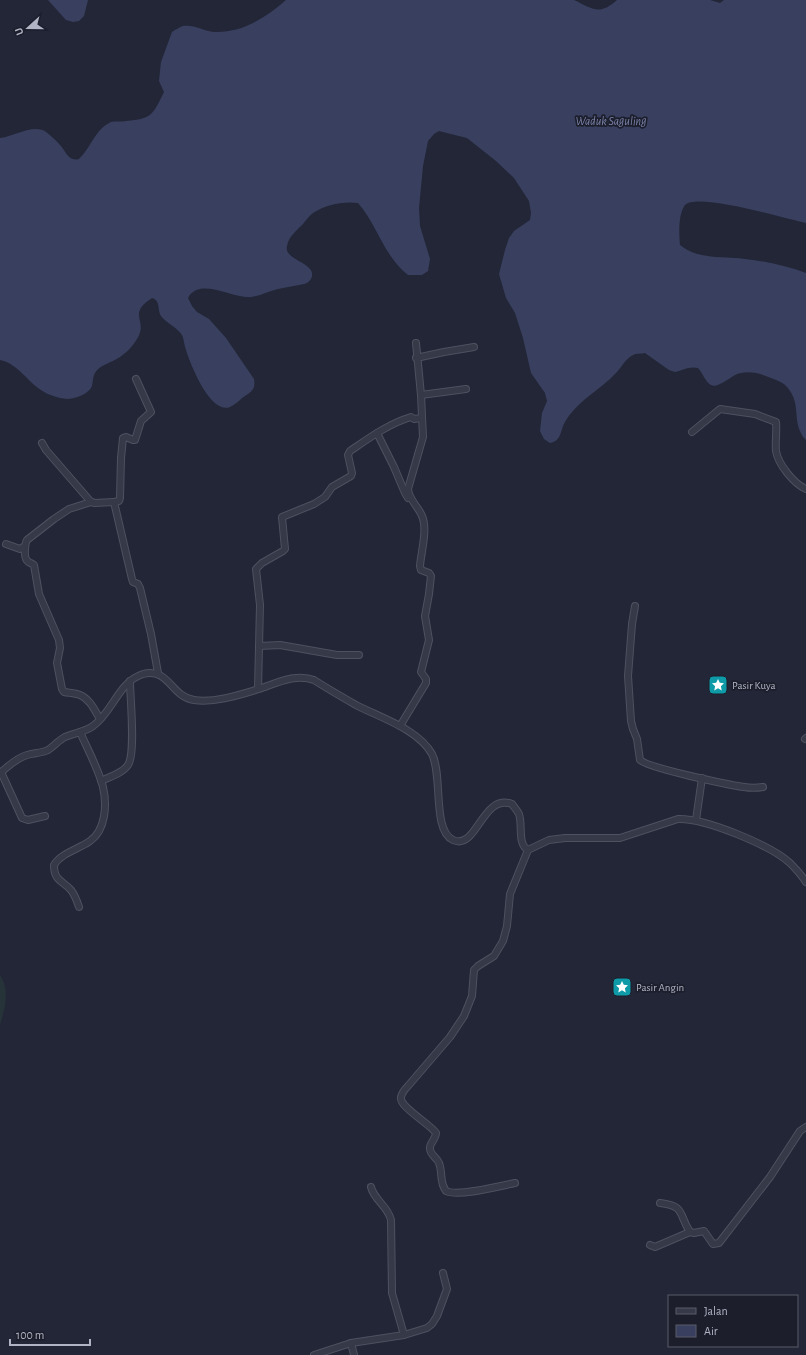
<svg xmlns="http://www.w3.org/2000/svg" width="806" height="1355" font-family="'Alegreya Sans',sans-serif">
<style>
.green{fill:#263339}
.water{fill:#39405f}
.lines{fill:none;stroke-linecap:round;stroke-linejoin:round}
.minor-casing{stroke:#4e515f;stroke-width:8}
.minor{stroke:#363948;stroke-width:6}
.labels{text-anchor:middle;stroke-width:3.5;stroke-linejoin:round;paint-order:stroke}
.poi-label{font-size:11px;fill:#b1b4c4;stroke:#1c1e2c;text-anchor:start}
.water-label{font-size:12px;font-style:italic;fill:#7c84aa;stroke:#1c1e2c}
</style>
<rect width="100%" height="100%" fill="#232637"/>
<path class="green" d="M0,975C10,990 5,1009 0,1025Z"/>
<g class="water">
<polygon points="48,0 88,0 84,16 79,21 73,22 66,20"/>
<path d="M286,0H574C593,9 599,16 617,0H710L720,3L724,0H806V223C787,219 697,192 685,205C678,214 679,234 680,245C698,260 723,256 745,259C765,261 787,266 806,273V440C804,438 802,436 801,433C793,418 801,403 787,387C783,382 776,380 771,378C761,374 752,371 741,373C732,374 719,389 711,385C706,383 702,372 698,368C689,366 683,370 675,372L669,370L645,353C642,354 636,353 633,355C626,358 621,368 616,373C600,390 577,401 565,422C560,430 562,441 550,443L544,439L540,431L542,413L547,401L545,393L531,373L523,338L515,313L506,298L499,274L505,250L509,238L514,231L530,220L531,213L529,201L514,178L496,161L467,138L439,131L434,134L428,141L423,166L419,208L420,226L430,259L428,271L422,275H408C383,255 378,226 358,203C343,201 325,205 313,213C309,216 306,220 303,224C296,231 289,236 287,246C284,257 303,261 309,268C315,273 312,282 304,284C296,286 286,287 278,289C269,291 260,296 251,297C233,299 199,276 188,298L192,306L197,312L209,319L226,338L254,379C256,390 251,392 242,398C239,401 234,405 230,407C210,415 190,363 186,350C184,345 184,339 182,335C177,327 166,323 161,316C157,309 161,301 152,298C126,315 149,320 137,339C133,346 126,353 120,357C113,362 99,365 95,373C91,380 95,387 87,392C83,396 72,399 67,399C58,398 48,395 41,390C27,381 17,363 0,360V138C13,137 34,123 46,132C51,136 56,140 60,145C66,151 68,162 79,159C91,148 95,129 111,122C115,121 122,122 126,121C153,119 153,114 164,92L159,81L161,62L172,32C175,30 180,27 183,26C193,24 204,31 214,32C243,33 265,18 286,0Z"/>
</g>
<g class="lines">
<g class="minor-casing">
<g id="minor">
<polyline points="416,358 444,352 474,347"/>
<polyline points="136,379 151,412 141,421 135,440 133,440 126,437 123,438 121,458 120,498 119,501 114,502 132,579 133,582 138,584 140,588 151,634 158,673"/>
<polyline points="421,395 466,389"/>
<path d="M692,432L720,409L755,414L776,422C777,432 775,442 776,451C778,464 794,484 806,489"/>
<polyline points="377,433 394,467 405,493 408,498"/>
<polyline points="42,443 46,450 91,502 95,503 114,502"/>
<path d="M91,502L69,509L54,519L27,540C25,543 24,555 26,559C27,562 31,563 34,565L39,594L59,640L60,648L57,663L62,689L64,692C69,693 75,693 80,695C90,699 95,711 100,719"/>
<polyline points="6,544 20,549 25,546"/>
<path d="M635,606L632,624L628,676L631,721L633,729L637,739L640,760C648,768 729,785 744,787C750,788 757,788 763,787"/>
<polyline points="259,646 280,645 337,655 359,655"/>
<path d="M258,689L260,605L256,569L262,563L283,551L285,549L282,517L314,504L325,497L332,487L351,476L352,473L348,455L350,451C369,438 388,424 411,417L414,419L422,418"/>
<path d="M400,726L426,683V679L421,672L429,640L425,616L429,594L431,576L429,573L421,570L420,566C421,552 428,529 422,516C418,506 409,500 408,489L423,437L421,395L416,343"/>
<polyline points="805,739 806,738"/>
<polyline points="1,772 22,818 28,820 45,816"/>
<path d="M0,773C9,766 16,758 27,755C34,753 42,753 48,750C54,746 59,740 65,737C74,733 85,732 93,726C113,712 118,682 143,674C169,667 171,697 194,700C215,703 239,695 259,689C277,683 296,673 314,680C328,689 342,697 356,705C381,718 418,729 432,754C443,776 432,830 453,840C477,851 482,793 512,804C514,807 517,810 519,814C523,825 517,844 528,850L549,840L565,838H620L678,819C705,818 770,845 790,863C796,869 802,876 806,882"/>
<path d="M101,781C109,777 123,773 128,765C136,753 130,698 130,681"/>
<polyline points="696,820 702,778"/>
<path d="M79,907C77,901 75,895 71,890C62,880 54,881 54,865C61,853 79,849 90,841C106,830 107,804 103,787C98,768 88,750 80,732"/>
<path d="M515,1183C500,1186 458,1197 446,1191C439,1182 443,1173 439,1163C437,1157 429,1155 430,1147C431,1142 436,1138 436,1133C429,1123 399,1107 401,1097C402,1093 405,1089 408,1086L450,1037L464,1016L472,996L474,970L478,966L494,956L503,941L507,926L510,894L528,850"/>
<path d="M371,1187C374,1200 388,1206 391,1220L392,1293L404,1335"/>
<path d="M660,1203C686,1206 678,1214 690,1232L694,1233L704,1231L713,1244L719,1243L770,1177L800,1131L806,1127"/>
<polyline points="650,1245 655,1247 690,1232"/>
<polyline points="351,1343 354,1355"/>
<polyline points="314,1355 351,1343 404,1335 427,1328 432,1324 437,1316 447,1289 443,1273"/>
</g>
</g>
<use href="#minor" class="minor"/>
</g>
<defs>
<g id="sight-square" transform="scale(1)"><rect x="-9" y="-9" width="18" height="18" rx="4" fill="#0f9aa8" stroke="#1c1e2c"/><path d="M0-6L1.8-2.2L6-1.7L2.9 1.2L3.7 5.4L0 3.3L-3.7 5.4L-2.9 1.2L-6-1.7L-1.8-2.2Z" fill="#fff"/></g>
</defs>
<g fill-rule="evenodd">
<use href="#sight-square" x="718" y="685"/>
<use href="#sight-square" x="622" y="987"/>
</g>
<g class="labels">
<g class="poi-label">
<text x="732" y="689">Pasir Kuya</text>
<text x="636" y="991">Pasir Angin</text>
</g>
<g class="water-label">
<text x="611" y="125">Waduk Saguling</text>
</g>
</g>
<rect x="668" y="1295" width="130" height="52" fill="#1c1e2c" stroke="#585a69"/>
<rect x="676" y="1308" width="20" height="6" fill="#363948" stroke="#585a69"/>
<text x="704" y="1315" font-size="12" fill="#b1b4c4">Jalan</text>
<rect x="676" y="1325" width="20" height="12" fill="#39405f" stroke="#585a69"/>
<text x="704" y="1335" font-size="12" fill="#b1b4c4">Air</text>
<g transform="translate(28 28) rotate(249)" stroke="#1c1e2c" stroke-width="3" paint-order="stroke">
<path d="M0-3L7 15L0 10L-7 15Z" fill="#b1b4c4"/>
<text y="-6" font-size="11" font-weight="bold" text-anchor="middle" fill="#b1b4c4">U</text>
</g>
<path d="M10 1339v6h80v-6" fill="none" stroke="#b1b4c4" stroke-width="2"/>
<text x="16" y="1339" font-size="12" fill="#b1b4c4" stroke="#1c1e2c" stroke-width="3" paint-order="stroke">100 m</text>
</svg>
